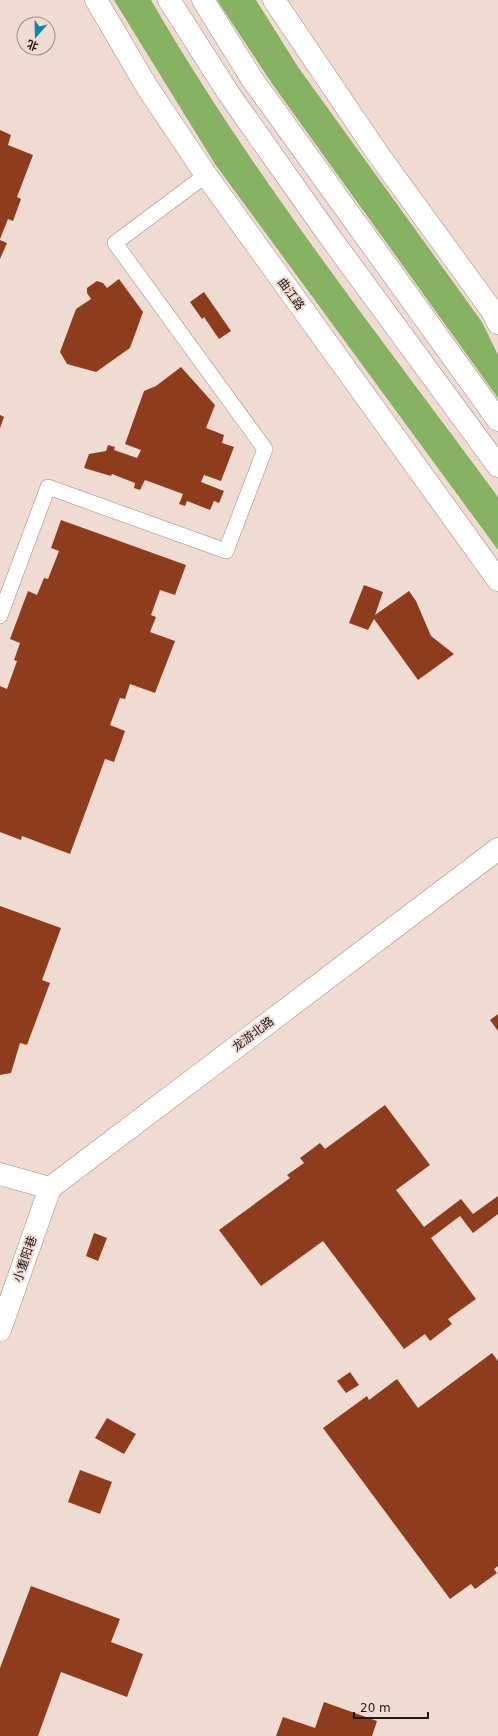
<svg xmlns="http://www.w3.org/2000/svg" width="498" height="1736" font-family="'DejaVu Sans','Noto Sans SC',sans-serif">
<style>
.forest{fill:#87b263}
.building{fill:#8d3d1e}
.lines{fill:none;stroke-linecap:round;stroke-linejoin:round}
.lane-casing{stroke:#9e8a83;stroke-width:16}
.secondary-casing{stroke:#9e8a83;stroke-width:23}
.highway-casing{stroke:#9e8a83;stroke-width:23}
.lane{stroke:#fff;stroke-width:15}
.secondary{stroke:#fff;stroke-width:22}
.highway{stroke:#fff;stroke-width:22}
.labels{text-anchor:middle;stroke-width:4;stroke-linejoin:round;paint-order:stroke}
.street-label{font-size:12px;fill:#1f1715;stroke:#f0dbd3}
</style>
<rect width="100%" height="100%" fill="#f0dbd3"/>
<g class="forest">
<path d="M114,0H151C252,175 379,335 498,497V550L215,164Z"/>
<polygon points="217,0 256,0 298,67 482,322 498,355 498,398 273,85"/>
</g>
<g class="building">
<polygon points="0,130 11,135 8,145 33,155 17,197 21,199 13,221 8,219 0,239"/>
<polygon points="0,240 7,243 0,259"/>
<polygon points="119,279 143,312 130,348 96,372 67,364 60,352 76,309 91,299 87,293 87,288 97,281 103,283 107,288"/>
<polygon points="204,292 231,331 219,339 204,317 202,319 190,302"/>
<polygon points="181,367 215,405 206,428 224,435 222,443 234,447 221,481 204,475 201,482 224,491 219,503 214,501 210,510 187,501 185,506 179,504 183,494 145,480 140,490 134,488 135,483 112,474 111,476 84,468 89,454 106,451 108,445 115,447 114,450 137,458 141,450 125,444 144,391 156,386"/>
<polygon points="0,415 4,417 0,428"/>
<polygon points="61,520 186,565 175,595 160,590 151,615 156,617 150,632 175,641 155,693 130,684 125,699 120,698 110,725 125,731 114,762 105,759 70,854 22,836 21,840 0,832 0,686 7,689 17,661 14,660 20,643 10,639 28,591 37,595 44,578 48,579 59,551 51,548"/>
<polygon points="364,585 383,592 375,615 409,591 416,601 431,636 454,654 418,680 374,619 368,630 349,623"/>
<polygon points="0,906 61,928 42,980 50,983 27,1045 20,1043 11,1073 0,1075"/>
<polygon points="498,1014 498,1031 490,1020"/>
<polygon points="385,1105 430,1165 396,1190 424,1227 461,1199 473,1214 498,1196 498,1214 473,1233 460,1216 431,1238 476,1299 448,1319 452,1324 430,1341 425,1334 404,1349 323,1241 261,1286 219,1230 290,1178 287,1175 304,1163 300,1158 320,1143 325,1149"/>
<polygon points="94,1233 107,1238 98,1261 86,1256"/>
<polygon points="492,1353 498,1361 498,1566 494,1569 497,1573 475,1589 471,1584 450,1599 323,1428 367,1396 369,1400 397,1379 418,1408"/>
<polygon points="350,1372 359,1385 346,1393 337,1381"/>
<polygon points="107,1418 136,1434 124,1454 95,1438"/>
<polygon points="80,1470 112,1482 100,1514 68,1502"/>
<polygon points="31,1586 120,1619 111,1642 143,1654 127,1697 61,1672 38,1736 0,1736 0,1668"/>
<polygon points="324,1702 377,1721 372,1736 276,1736 283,1717 315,1728"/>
</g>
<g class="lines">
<g class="lane-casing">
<polyline id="lane" points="0,616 48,487 226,551 265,449 115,243 206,175"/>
</g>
<g class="secondary-casing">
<g id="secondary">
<polyline points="96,0 147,87 206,175 498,580"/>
<polyline points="274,0 378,154 498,319"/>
<polyline points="0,1174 50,1188 498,849"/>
<polyline points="0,1330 50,1188"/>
</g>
</g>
<g class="highway-casing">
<g id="highway">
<polyline points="169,0 229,94 327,233 498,466"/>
<polyline points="203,0 252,79 498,420"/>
<polyline points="493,313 498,323"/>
</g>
</g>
<use href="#lane" class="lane"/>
<use href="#secondary" class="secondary"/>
<use href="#highway" class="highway"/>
</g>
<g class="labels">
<g class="street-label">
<text transform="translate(291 294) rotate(54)" y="4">曲江路</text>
<text transform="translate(253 1034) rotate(-37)" y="4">龙游北路</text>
<text transform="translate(25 1259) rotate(-71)" y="4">小重阳巷</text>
</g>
</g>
<g transform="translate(36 36) rotate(200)"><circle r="19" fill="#f0dbd3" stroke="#9c8d87"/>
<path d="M0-3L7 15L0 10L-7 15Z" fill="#0b88ab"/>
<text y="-6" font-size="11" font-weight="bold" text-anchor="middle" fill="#1f1715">北</text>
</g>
<path d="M354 1712v6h74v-6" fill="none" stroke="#1f1715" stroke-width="2"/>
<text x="360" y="1712" font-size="12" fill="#1f1715" stroke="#f0dbd3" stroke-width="3" paint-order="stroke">20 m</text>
</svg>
